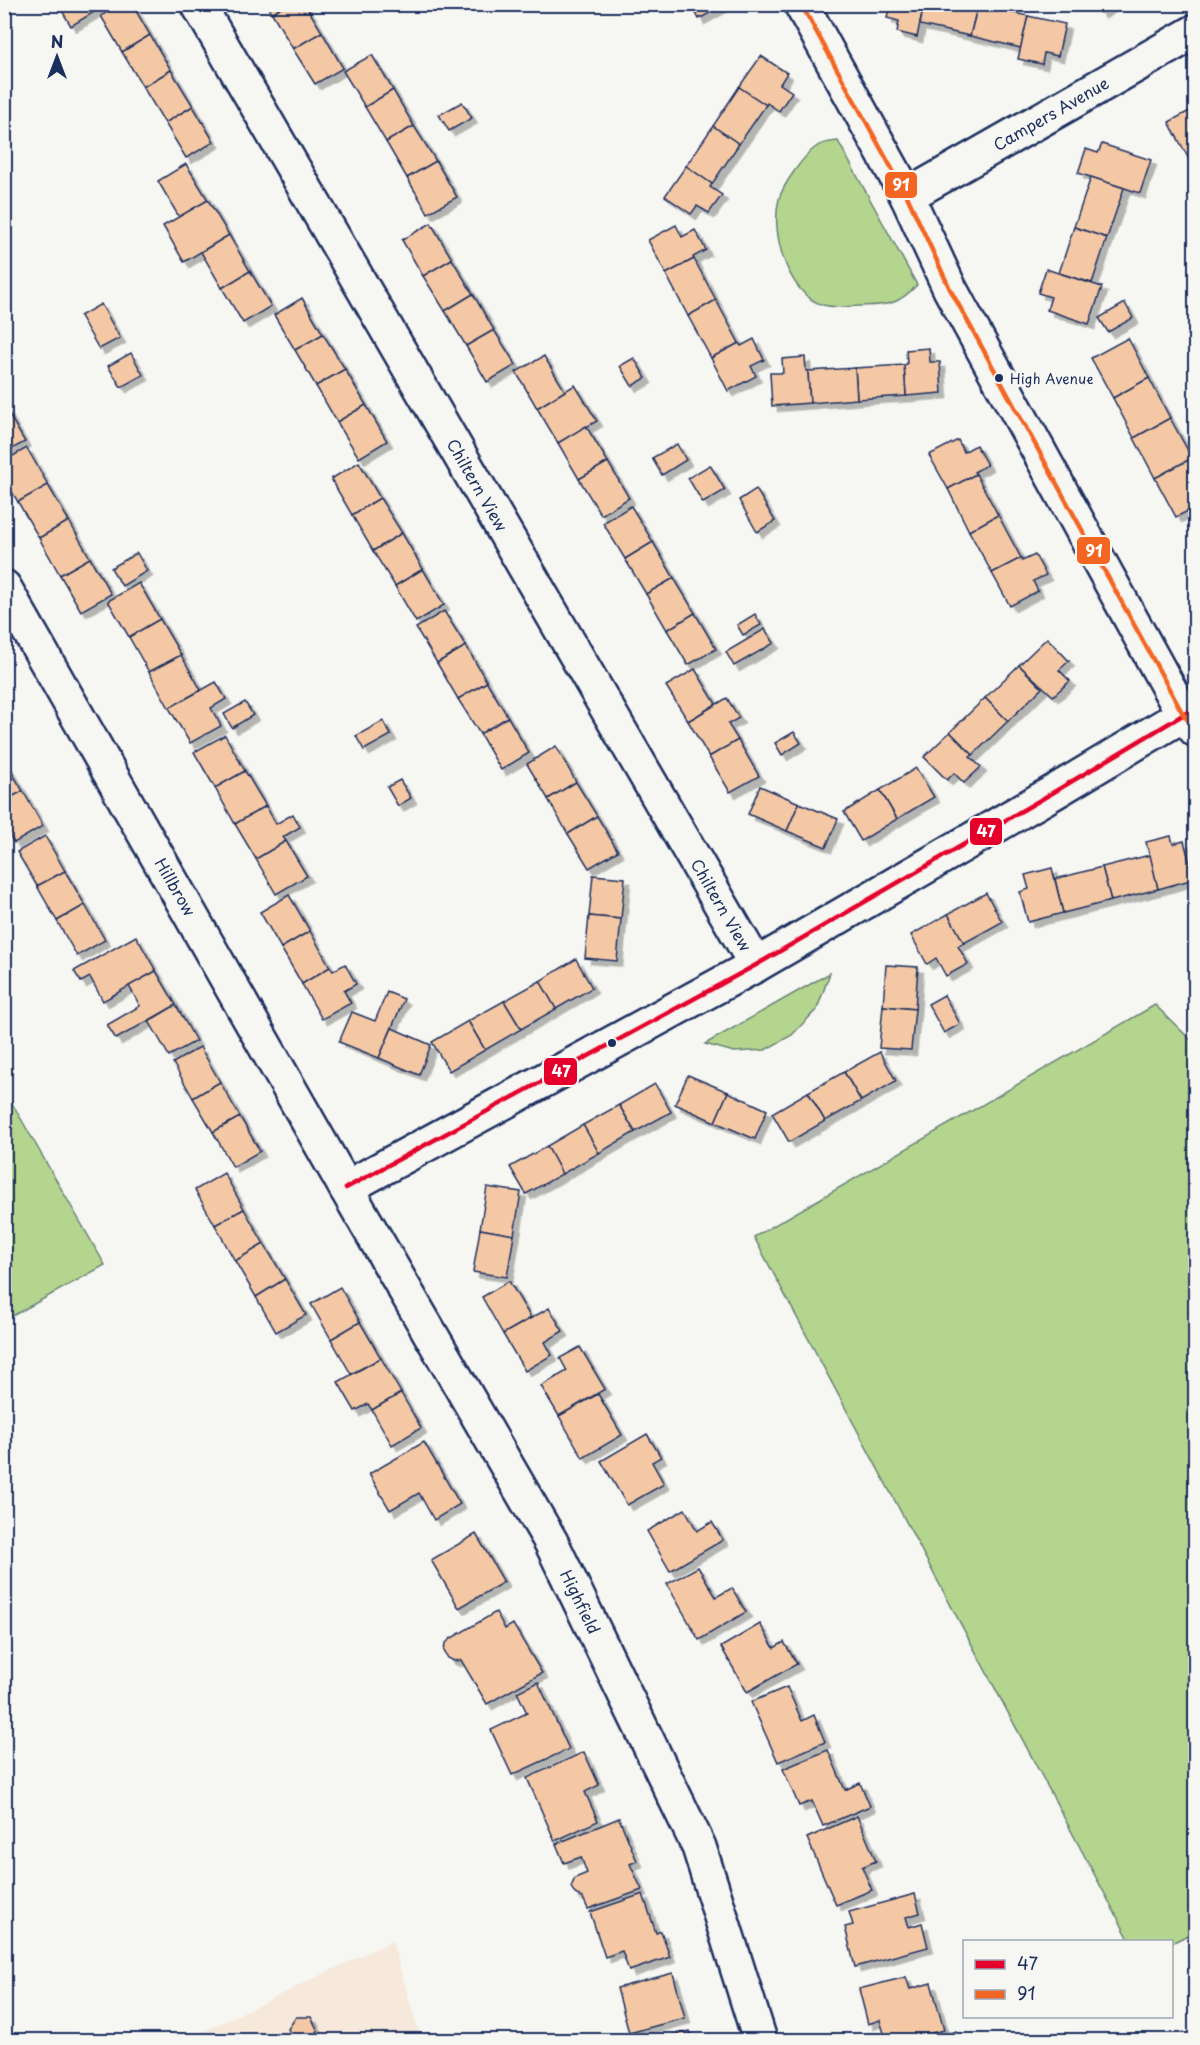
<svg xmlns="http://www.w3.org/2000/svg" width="1200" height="2045" font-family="'Playpen Sans',sans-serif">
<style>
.built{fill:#f6e8db}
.green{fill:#b4d58e;stroke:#688276;stroke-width:1.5}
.building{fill:#f5c8a5;stroke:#1b2f5e;stroke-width:1.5;filter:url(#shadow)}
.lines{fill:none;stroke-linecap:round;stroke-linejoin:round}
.minor-casing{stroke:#1b2f5e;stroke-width:38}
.minor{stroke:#f6f6f2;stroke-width:33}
.bus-1-casing{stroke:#f6f6f2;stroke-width:9}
.bus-2-casing{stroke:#f6f6f2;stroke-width:9}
.bus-1{stroke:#e4002b;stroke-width:4.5}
.bus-2{stroke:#f26522;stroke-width:4.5}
.bus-dot{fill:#1b2f5e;stroke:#f6f6f2;stroke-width:2}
.labels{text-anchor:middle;stroke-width:6;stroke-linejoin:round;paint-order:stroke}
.bus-label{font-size:14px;fill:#1b2f5e;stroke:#f6f6f2;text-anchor:start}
.street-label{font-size:16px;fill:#1b2f5e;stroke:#f6f6f2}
.line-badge{stroke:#f6f6f2;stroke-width:2}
.badge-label{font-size:16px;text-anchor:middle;font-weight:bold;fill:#fff}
</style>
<defs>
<filter id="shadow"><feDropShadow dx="5.5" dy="5.5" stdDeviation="0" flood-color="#0004"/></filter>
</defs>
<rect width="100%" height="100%" fill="#f6f6f2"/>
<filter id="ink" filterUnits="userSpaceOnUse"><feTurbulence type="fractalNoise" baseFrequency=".0167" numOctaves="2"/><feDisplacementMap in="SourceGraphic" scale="12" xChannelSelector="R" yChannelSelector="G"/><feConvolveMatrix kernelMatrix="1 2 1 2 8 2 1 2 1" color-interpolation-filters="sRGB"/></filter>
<g filter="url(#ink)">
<polygon class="built" points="392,1941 421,2040 186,2040"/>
<g class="green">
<path d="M838,141L917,285C897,306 887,305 860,306C848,307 835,308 823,305C787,294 770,232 779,199C783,185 804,155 816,147C822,142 831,142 838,141Z"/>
<polygon points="830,973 817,1009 792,1035 765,1050 734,1052 705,1044"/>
<polygon points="1155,1005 1196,1045 1196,1931 1172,1943 1172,1942 1130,1941 754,1237"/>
<polygon points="5,1091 105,1265 5,1320 4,1320"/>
</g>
<g class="building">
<polygon points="58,4 97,4 99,9 71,26"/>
<polygon points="120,4 132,4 150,35 122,52 101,16"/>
<polygon points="267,4 286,4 272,13"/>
<polygon points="286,4 305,4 322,32 293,49 272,13"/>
<polygon points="691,4 726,4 699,19"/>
<polygon points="890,4 924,4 917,37 897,32 899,21 887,18"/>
<polygon points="924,4 978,4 970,36 920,25"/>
<polygon points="1095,4 1115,4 1100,13"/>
<polygon points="978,5 1028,16 1021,48 970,36"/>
<polygon points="1028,16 1065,24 1058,56 1044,53 1042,64 1018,59"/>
<polygon points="322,32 343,68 315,84 293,49"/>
<polygon points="150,35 171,70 143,87 122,52"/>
<polygon points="372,55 393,90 365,107 343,71"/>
<polygon points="761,56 787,73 780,84 792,92 779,111 767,103 766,105 739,87"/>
<polygon points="171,70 193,106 165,123 143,87"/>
<polygon points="739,87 766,105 739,144 713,126"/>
<polygon points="393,90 414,126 386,142 365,107"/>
<polygon points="462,102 472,118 449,131 439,115"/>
<polygon points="193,106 214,142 186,158 165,123"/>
<polygon points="1193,109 1196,113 1196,160 1191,163 1169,122"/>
<polygon points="414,126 436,161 407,178 386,142"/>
<polygon points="713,126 739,144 712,184 686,166"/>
<polygon points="1102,144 1151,160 1140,193 1078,173 1086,149 1098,153"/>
<polygon points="436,161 457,197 428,213 407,178"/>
<polygon points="186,164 208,200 179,217 158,181"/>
<polygon points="686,166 712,184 710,187 722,195 709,213 697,206 691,214 665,196"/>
<polygon points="1091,177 1124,188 1107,238 1074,227"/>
<polygon points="208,200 229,235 184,262 163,226"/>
<polygon points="431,223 452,259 423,276 402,240"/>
<polygon points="676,225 682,237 695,230 706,250 693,257 694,259 666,274 648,240"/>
<polygon points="1074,227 1107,238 1092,283 1059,273"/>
<polygon points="229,235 250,271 222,288 201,252"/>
<polygon points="452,259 473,294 445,311 423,276"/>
<polygon points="694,259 716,300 688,316 666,274"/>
<polygon points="1046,269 1102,287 1089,324 1047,310 1051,297 1038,293"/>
<polygon points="250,271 271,306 243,323 222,288"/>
<polygon points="473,294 494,330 466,346 445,311"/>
<polygon points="302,298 323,334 295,350 274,315"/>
<polygon points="716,300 739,343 711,358 688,316"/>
<polygon points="1125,303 1133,318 1108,332 1099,318"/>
<polygon points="101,304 120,338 99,349 80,316"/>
<polygon points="494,330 516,365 487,382 466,346"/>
<polygon points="323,334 345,369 316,386 295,350"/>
<polygon points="1128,338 1149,378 1113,398 1091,358"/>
<polygon points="754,339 764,360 751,366 756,376 728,391 711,358 739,343 741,346"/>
<polygon points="929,348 930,362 940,362 942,393 906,396 904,365 907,364 906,350"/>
<polygon points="131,353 143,375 121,387 108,366"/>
<polygon points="544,356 565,391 537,408 516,372"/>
<polygon points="805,357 806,371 808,371 810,403 772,406 770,373 783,373 782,359"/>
<polygon points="634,358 646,378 632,386 620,366"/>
<polygon points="904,365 906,396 857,399 855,368"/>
<polygon points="855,368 857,399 810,403 808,371"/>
<polygon points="345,369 366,405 337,422 316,386"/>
<polygon points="1149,378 1170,418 1134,438 1113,398"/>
<polygon points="575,385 597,421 558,443 537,408"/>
<polygon points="366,405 387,441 359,458 337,422"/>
<polygon points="4,406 25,442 4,453"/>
<polygon points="1170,418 1192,458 1155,478 1134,438"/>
<polygon points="586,426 608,462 579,479 558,443"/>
<polygon points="958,440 964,452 976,445 987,465 974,472 976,474 948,489 929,455"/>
<polygon points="677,444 686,460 662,475 652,458"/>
<polygon points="27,448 48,485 18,502 4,478 4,461"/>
<polygon points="1192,458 1196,465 1196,507 1176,517 1155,478"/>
<polygon points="359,462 380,498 352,515 331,479"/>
<polygon points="608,462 629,498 601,515 579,479"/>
<polygon points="710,465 725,490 703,503 688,478"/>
<polygon points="976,474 998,515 969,531 948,489"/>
<polygon points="48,485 69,521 39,538 18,502"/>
<polygon points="756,489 775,521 757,532 739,500"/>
<polygon points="380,498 402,533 373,551 352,515"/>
<polygon points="631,506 653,542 625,559 603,523"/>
<polygon points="998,515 1021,558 992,573 969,531"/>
<polygon points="69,521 90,558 60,575 39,538"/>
<polygon points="402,533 423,569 395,586 373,551"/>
<polygon points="653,542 674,578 646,594 625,559"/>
<polygon points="137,553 147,571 122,586 111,568"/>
<polygon points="1035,555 1046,575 1033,581 1038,591 1010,606 992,573 1021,558 1022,561"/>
<polygon points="90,558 111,594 81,611 60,575"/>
<polygon points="423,569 444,605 416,622 395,586"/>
<polygon points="674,578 695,613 667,630 646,594"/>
<polygon points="139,583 160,619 129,637 108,601"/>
<polygon points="444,611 466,646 437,663 416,628"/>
<polygon points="695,613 716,649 688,665 667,630"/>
<polygon points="755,614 761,625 743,635 737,625"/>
<polygon points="160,619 181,655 149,672 129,637"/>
<polygon points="765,629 774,643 734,666 726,652"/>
<polygon points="1047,638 1069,661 1059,670 1070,681 1053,696 1019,665"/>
<polygon points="466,646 487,682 458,699 437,663"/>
<polygon points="181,655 201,690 169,708 149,672"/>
<polygon points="1019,665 1042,688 1008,721 985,698"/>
<polygon points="695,669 716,704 688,721 666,686"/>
<polygon points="216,682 226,699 211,708 221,726 190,743 169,708"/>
<polygon points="487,682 508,717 480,734 458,699"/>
<polygon points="727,698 739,718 728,724 738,740 709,757 688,721"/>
<polygon points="985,698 1008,721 973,755 950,732"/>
<polygon points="245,702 253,715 232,728 224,714"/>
<polygon points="508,717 529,753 501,770 480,734"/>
<polygon points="383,721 391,735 364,750 356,736"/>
<polygon points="794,732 801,743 782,755 775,743"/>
<polygon points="950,732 973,755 970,757 981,767 964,783 954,773 947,780 924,757"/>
<polygon points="225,735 245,771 215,788 194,752"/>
<polygon points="738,740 759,776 730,792 709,757"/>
<polygon points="556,746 576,782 548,799 527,764"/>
<polygon points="4,759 23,791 4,801"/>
<polygon points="916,768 934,797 897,819 880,790"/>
<polygon points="245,771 266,806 235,824 215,788"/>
<polygon points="400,780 411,798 398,806 387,787"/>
<polygon points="576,782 597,816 568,834 548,799"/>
<polygon points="760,786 799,803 787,831 748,814"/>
<polygon points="880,790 897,819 861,841 844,812"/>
<polygon points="23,791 43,826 14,843 4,826 4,801"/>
<polygon points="799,803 838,819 826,847 787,831"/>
<polygon points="266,806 276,824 293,814 300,827 283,837 286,841 256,859 235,824"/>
<polygon points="597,816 618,851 589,868 568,834"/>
<polygon points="45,836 65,871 37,886 17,852"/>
<polygon points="1171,836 1173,844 1184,841 1194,879 1158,889 1146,842"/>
<polygon points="286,841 307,876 276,894 256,859"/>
<polygon points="1150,855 1158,889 1111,901 1102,867"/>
<polygon points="1102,867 1111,901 1063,913 1055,879"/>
<polygon points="1052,868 1063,913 1028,922 1020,892 1029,889 1025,875"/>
<polygon points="65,871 85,905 57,921 37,886"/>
<polygon points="593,875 625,878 621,919 589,916"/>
<polygon points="986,893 1002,922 964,943 948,914"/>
<polygon points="289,895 310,931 281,948 260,912"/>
<polygon points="85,905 105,940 77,956 57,921"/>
<polygon points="948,914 964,943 958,946 968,964 946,976 936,958 927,964 911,935"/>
<polygon points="589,916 621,919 617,961 585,958"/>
<polygon points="310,931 330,967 302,984 281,948"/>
<polygon points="136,936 156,971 103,1001 90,977 81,982 74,971"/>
<polygon points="576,959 592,988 556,1009 540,981"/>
<polygon points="345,964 356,984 344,991 351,1003 322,1019 302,984 330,967 333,971"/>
<polygon points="886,965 918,967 915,1009 883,1006"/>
<polygon points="156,971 176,1005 116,1039 107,1025 140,1006 129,986"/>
<polygon points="540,981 556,1009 521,1029 504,1001"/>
<polygon points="387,992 404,999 379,1058 339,1042 352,1012 375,1021"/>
<polygon points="944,995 960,1024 944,1033 928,1004"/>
<polygon points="504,1001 521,1029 485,1050 468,1021"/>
<polygon points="176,1005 196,1041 169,1056 149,1021"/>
<polygon points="883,1006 915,1009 911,1050 879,1048"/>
<polygon points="468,1021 485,1050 449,1071 432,1042"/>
<polygon points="392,1028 431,1045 419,1075 379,1058"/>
<polygon points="200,1047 220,1082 193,1098 173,1063"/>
<polygon points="880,1052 896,1081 861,1101 844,1072"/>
<polygon points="844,1072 861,1101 825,1121 808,1092"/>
<polygon points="688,1075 728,1092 715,1122 675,1104"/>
<polygon points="220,1082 240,1117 213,1132 193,1098"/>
<polygon points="655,1084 671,1112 635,1132 619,1105"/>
<polygon points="728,1092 767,1110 755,1139 715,1122"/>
<polygon points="808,1092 825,1121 789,1142 772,1113"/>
<polygon points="619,1105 635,1132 599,1153 583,1125"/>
<polygon points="240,1117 260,1151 233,1167 213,1132"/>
<polygon points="583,1125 599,1153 562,1174 547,1146"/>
<polygon points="547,1146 562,1174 526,1194 510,1167"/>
<polygon points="224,1173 244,1209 215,1225 195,1190"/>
<polygon points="487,1187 521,1192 514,1235 480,1229"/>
<polygon points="244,1209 264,1244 235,1261 215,1225"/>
<polygon points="480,1229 514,1235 507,1277 473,1272"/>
<polygon points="264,1244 285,1279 256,1297 235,1261"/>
<polygon points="285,1279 306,1315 276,1332 256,1297"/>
<polygon points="509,1281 531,1318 503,1334 482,1297"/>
<polygon points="340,1287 360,1322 331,1339 311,1304"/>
<polygon points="549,1308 563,1331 545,1342 552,1355 525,1371 503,1334"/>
<polygon points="360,1322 381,1358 351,1374 331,1339"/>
<polygon points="580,1347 605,1389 559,1416 541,1386 567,1371 560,1358"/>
<polygon points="381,1358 401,1393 372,1410 368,1404 355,1411 338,1382"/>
<polygon points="401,1393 421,1428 392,1445 372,1410"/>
<polygon points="598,1394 622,1435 583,1458 559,1416"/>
<polygon points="647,1434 661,1457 652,1462 664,1484 627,1505 601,1461"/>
<polygon points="424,1442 460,1504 434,1520 419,1493 390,1510 369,1474"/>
<polygon points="685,1509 697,1531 712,1522 723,1540 670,1571 647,1531"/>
<polygon points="476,1534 504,1582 459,1608 431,1560"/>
<polygon points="698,1567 716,1597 732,1588 746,1612 699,1640 667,1584"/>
<polygon points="496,1612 505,1629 513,1624 542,1673 487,1704 461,1660 454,1661 448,1658 444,1651 445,1644 450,1639"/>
<polygon points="760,1624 774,1648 784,1642 797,1664 747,1692 721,1647"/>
<polygon points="538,1682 569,1749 512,1775 491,1730 527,1713 517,1692"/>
<polygon points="787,1687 802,1721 814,1715 825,1742 778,1762 751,1702"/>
<polygon points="828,1750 845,1790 860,1783 870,1806 823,1826 812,1801 799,1806 783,1769"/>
<polygon points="584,1752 599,1785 585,1792 598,1821 555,1841 527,1778"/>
<polygon points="857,1816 876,1861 862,1867 872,1890 836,1905 807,1838"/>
<polygon points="619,1818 637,1861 630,1864 642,1890 588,1909 583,1898 575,1894 571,1887 575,1878 587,1873 581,1857 564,1863 556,1844"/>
<polygon points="643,1894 656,1933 661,1931 670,1957 629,1971 622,1951 605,1957 590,1912"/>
<polygon points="915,1894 920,1913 906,1917 909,1927 922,1923 928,1947 855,1967 845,1927 853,1925 849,1912"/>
<polygon points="673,1973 685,2018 629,2033 617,1988"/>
<polygon points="906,1977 910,1989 931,1983 944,2030 902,2040 886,2040 880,2020 868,2024 859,1989"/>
<polygon points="296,2017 311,2017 318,2031 311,2040 294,2040 288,2029"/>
<polygon points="690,2031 693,2040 654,2040"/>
<polygon points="956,2031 960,2040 936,2040"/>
</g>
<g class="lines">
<g class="minor-casing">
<g id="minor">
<polyline points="198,4 756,965"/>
<polyline points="801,4 907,196 950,289 1183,714 1196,730"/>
<polyline points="907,196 1196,31"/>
<polyline points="4,587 346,1188 551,1542 699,1847 760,2040"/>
<polyline points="346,1188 756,965 1054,792 1196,707"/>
</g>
</g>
<use href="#minor" class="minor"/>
<g class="bus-1-casing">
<polyline id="bus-1" points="346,1188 756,965 1054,792 1196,707"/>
</g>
<g class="bus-2-casing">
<polyline id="bus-2" points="801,4 907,196 950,289 1183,714 1196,730"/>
</g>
<use href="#bus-1" class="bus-1"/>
<use href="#bus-2" class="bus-2"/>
</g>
</g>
<g class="bus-dot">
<circle cx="999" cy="378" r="5"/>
<circle cx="612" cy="1043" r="5"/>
</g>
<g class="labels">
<g class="bus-label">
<text x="1010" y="384">High Avenue</text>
</g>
<g class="street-label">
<text transform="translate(1051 114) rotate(-30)" y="6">Campers Avenue</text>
<text transform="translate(477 485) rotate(60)" y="6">Chiltern View</text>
<text transform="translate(175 887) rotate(60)" y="6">Hillbrow</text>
<text transform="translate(721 905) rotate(60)" y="6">Chiltern View</text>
<text transform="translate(580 1602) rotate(64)" y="6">Highfield</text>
</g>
</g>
<g class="line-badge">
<rect x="884" y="171" width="34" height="28" rx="6" fill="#f26522"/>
<rect x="1076" y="536" width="35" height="29" rx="6" fill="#f26522"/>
<rect x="969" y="817" width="34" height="29" rx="6" fill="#e4002b"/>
<rect x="543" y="1057" width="35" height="29" rx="6" fill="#e4002b"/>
</g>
<g class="badge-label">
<text x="901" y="191">91</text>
<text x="1094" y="557">91</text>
<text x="986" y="837">47</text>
<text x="561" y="1077">47</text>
</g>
<rect width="1200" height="2045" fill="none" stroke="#f6f6f2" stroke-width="24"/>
<rect x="12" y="12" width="1176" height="2021" fill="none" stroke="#1b2f5e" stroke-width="2" filter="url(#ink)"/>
<rect x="963" y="1940" width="210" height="78" fill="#f6f6f2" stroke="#9ea6b7" stroke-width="1.5"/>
<rect x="975" y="1960" width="30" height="9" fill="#e4002b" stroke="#9ea6b7" stroke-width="1.5"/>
<text x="1017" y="1970" font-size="18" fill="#1b2f5e">47</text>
<rect x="975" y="1990" width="30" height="9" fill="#f26522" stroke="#9ea6b7" stroke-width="1.5"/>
<text x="1017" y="2000" font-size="18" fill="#1b2f5e">91</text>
<g transform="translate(57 57)" stroke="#f6f6f2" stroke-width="4.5" paint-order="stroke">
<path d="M0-4.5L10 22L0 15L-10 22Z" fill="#1b2f5e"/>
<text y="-9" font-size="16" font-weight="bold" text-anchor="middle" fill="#1b2f5e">N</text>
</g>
</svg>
